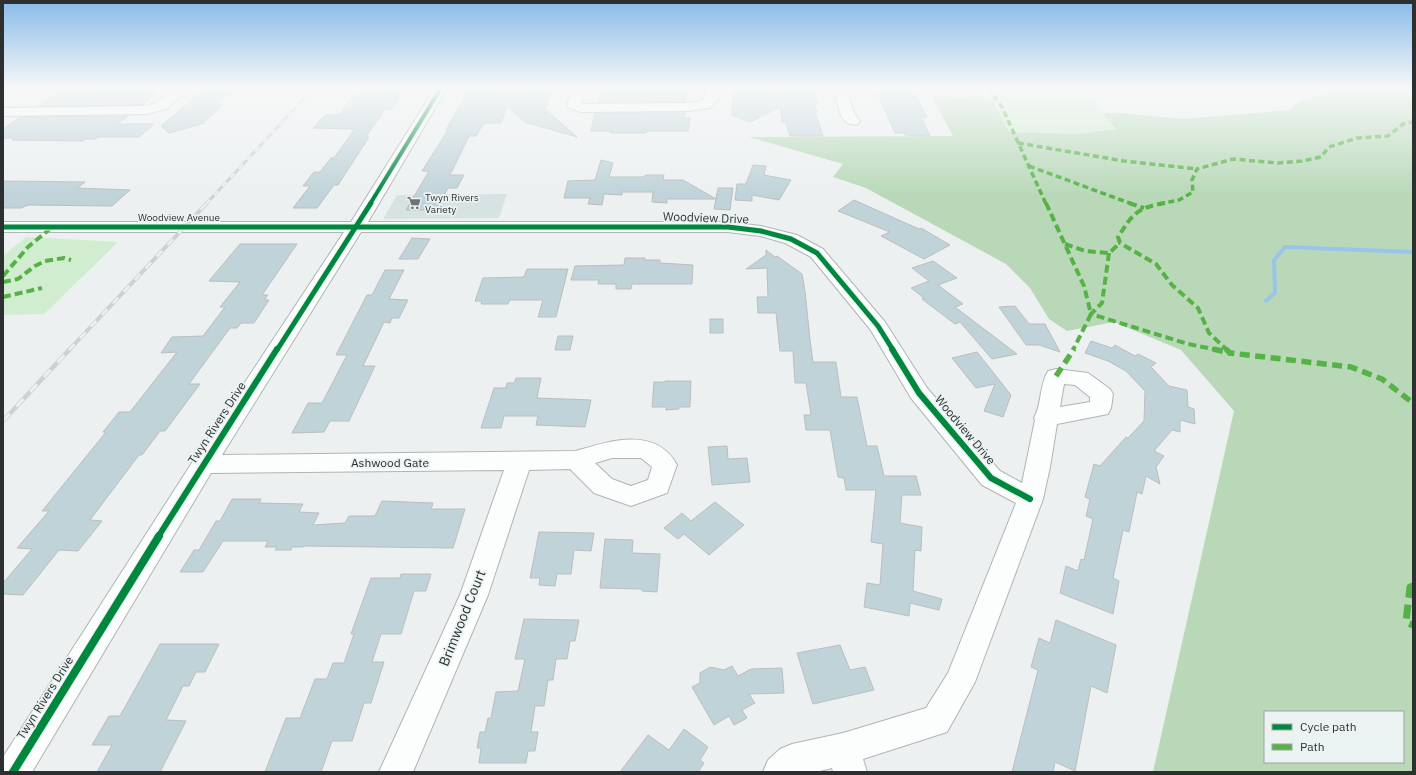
<svg xmlns="http://www.w3.org/2000/svg" width="1416" height="775" font-family="'IBM Plex Sans',sans-serif">
<style>
.built{fill:#d7e2e2}
.green{fill:#d0edd0}
.forest{fill:#b8d8b8;fill-rule:evenodd}
.lines{fill:none;stroke-linecap:round;stroke-linejoin:round}
.stream{stroke:#9ac5ea;stroke-width:4}
.building{fill:#bfd3d9;stroke:#bcbebf}
.minor-casing{stroke:#b1b4b4;stroke-width:2}
.minor{fill:#fcfdfd;fill-rule:evenodd}
.rail-far2-casing{stroke:#cfd0d0;stroke-width:3}
.rail-far1-casing{stroke:#cfd0d0;stroke-width:4}
.rail-casing{stroke:#cfd0d0;stroke-width:4.5}
.rail-far2{stroke:#eaf2f2;stroke-width:2;stroke-dasharray:6;stroke-linecap:butt}
.rail-far1{stroke:#eaf2f2;stroke-width:2.5;stroke-dasharray:8;stroke-linecap:butt}
.rail{stroke:#eaf2f2;stroke-width:3;stroke-dasharray:10;stroke-linecap:butt}
.quiet-far3{stroke:#56b246;stroke-width:3.5;stroke-dasharray:6 3.5;stroke-linecap:butt}
.quiet-far2{stroke:#56b246;stroke-width:4;stroke-dasharray:8 4;stroke-linecap:butt}
.quiet-far1{stroke:#56b246;stroke-width:5.5;stroke-dasharray:10 5.5;stroke-linecap:butt}
.quiet{stroke:#56b246;stroke-width:7;stroke-dasharray:14 7;stroke-linecap:butt}
.cycleway-far3-casing{stroke:#eaf2f2;stroke-width:5.5}
.cycleway-far2-casing{stroke:#eaf2f2;stroke-width:7}
.cycleway-far1-casing{stroke:#eaf2f2;stroke-width:9}
.cycleway-casing{stroke:#eaf2f2;stroke-width:10}
.cycleway-far3{stroke:#00873e;stroke-width:4}
.cycleway-far2{stroke:#00873e;stroke-width:5}
.cycleway-far1{stroke:#00873e;stroke-width:6}
.cycleway{stroke:#00873e;stroke-width:8}
.labels{text-anchor:middle;stroke-width:3.5;stroke-linejoin:round;paint-order:stroke}
.far-poi-label{font-size:10px;fill:#2d3030;stroke:#eaf2f2;text-anchor:start}
.far-street-label{font-size:10px;fill:#2d3030;stroke:#eaf2f2}
.street-label{font-size:12px;fill:#2d3030;stroke:#eaf2f2}
.near-street-label{font-size:14px;fill:#2d3030;stroke:#eaf2f2}
</style>
<rect width="100%" height="100%" fill="#ecf0f0"/>
<polygon class="built" points="507,194 499,218 383,219 397,195"/>
<g class="green">
<polygon points="985,88 1081,88 1116,129 1079,134 1009,132 992,99"/>
<polygon points="26,237 118,242 44,314 3,315 3,256"/>
</g>
<path class="forest" d="M1341,88H1413V772H1153L1234,411L1181,350L1114,322L1067,331L1049,319L1030,288L1006,264L866,188L833,177L843,164L749,137L953,136L932,97L992,99L1009,132L1079,134L1116,129L1102,113H1121L1183,119L1289,110L1295,104ZM1265,712H1403V762H1265Z"/>
<g class="lines">
<polyline class="stream" points="1266,301 1275,293 1274,260 1285,247 1413,252"/>
</g>
<g class="building">
<polygon points="215,88 236,88 215,105 223,105 204,122 205,123 169,133 161,126 204,90 213,90"/>
<polygon points="470,88 497,88 494,93 524,93 527,88 552,88 545,109 577,137 525,122 507,106 501,123 484,123 476,136 469,136 450,175 464,175 457,188 448,188 436,210 406,210 429,171 422,171 448,130 446,130"/>
<polygon points="601,88 628,88 627,92 656,92 657,88 686,88 686,102 598,102"/>
<polygon points="733,88 758,88 759,93 785,94 785,93 789,93 788,88 814,88 818,104 814,104 817,112 815,112 823,136 790,136 786,122 782,122 780,107 750,122 732,115"/>
<polygon points="384,89 405,89 392,109 385,109 366,137 369,137 338,185 334,185 317,208 293,208 310,186 303,186 314,172 320,172 331,158 334,158 355,129 313,128 325,115 339,115 355,93 382,93"/>
<polygon points="61,91 154,92 153,93 157,93 142,105 38,106"/>
<polygon points="877,92 913,92 927,117 921,117 930,136 905,135 904,133 895,133"/>
<polygon points="595,113 685,113 684,118 690,118 688,131 647,131 646,133 610,133 610,131 591,131"/>
<polygon points="128,116 117,124 154,124 139,137 98,137 95,139 85,139 83,141 12,140 15,138 3,138 3,129 20,117"/>
<polygon points="601,160 613,163 609,177 643,177 646,175 664,175 663,180 683,180 716,199 667,199 667,203 652,202 653,192 622,192 622,195 604,194 602,205 588,204 590,198 564,198 568,181 595,180"/>
<polygon points="753,165 766,166 764,175 791,180 779,200 752,195 752,201 735,200 737,184 746,184"/>
<polygon points="3,181 85,182 77,188 130,190 112,206 28,205 21,208 3,208"/>
<polygon points="718,188 733,188 730,210 714,209"/>
<polygon points="854,200 919,229 921,228 950,245 924,259 881,236 890,232 838,211"/>
<polygon points="412,238 430,239 418,259 399,259"/>
<polygon points="240,244 297,244 262,295 268,295 264,300 269,300 254,323 241,323 237,328 230,328 189,384 200,384 165,431 160,431 142,455 139,455 90,520 102,521 78,551 59,550 23,595 3,594 3,583 32,549 17,548 49,511 42,511 106,432 103,432 119,412 130,412 177,352 161,353 172,337 203,336 225,307 220,307 240,282 209,281"/>
<polygon points="766,250 775,257 777,256 802,274 805,291 810,340 813,362 836,362 841,397 857,397 867,446 877,446 884,476 916,476 921,495 902,495 900,523 922,527 921,551 915,550 913,591 942,599 939,610 910,603 909,616 864,607 867,583 880,585 883,544 871,542 876,490 846,490 844,478 838,477 830,430 806,430 804,415 811,415 806,383 795,383 793,351 780,351 776,313 758,313 757,297 768,297 767,268 746,269 766,255"/>
<polygon points="625,258 645,258 645,260 660,260 660,263 693,265 692,284 632,284 631,289 616,289 616,284 598,284 599,280 571,280 575,266 624,265"/>
<polygon points="933,261 957,278 938,285 963,304 955,307 1017,354 992,359 960,322 955,324 922,299 924,298 911,288 929,281 912,268"/>
<polygon points="527,269 568,269 556,317 538,317 543,300 510,300 508,304 481,304 482,301 475,301 483,278 524,277"/>
<polygon points="385,270 404,270 389,299 408,300 399,318 392,318 390,323 384,322 363,366 375,366 349,421 330,421 324,432 292,433 308,403 322,403 347,355 336,355 367,295 372,295"/>
<polygon points="1015,306 1029,324 1045,324 1060,352 1039,345 1026,345 999,307"/>
<rect x="710" y="319" width="13" height="14"/>
<polygon points="558,336 573,336 570,350 555,350"/>
<polygon points="1091,341 1112,348 1115,345 1135,356 1138,354 1156,363 1151,367 1169,386 1187,390 1188,407 1194,409 1195,424 1180,420 1180,432 1172,430 1154,451 1164,456 1156,467 1160,484 1146,476 1142,494 1137,492 1129,532 1123,530 1113,578 1119,581 1113,614 1060,593 1066,566 1078,571 1081,559 1084,560 1093,519 1086,516 1090,499 1085,497 1094,464 1100,466 1126,437 1128,438 1144,421 1145,391 1126,371 1108,361 1085,353"/>
<polygon points="977,352 1011,395 1003,417 984,411 995,384 976,388 952,358"/>
<polygon points="516,378 541,378 537,398 591,400 585,427 536,425 538,416 504,416 501,428 481,428 494,388 506,388 507,383 514,383"/>
<polygon points="665,381 691,381 690,407 679,407 679,409 666,410 666,407 652,407 654,382 665,382"/>
<polygon points="727,446 728,459 747,458 750,482 712,485 708,447"/>
<polygon points="232,499 261,499 259,503 303,504 299,512 319,513 313,525 345,523 349,516 375,516 382,501 433,503 431,509 465,509 453,548 304,546 303,547 292,547 291,550 275,550 277,547 265,547 268,541 223,541 203,572 180,572 194,550 199,550 216,521 220,521"/>
<polygon points="715,502 744,525 709,555 684,534 678,539 664,528 682,513 691,521"/>
<polygon points="539,532 594,533 591,551 574,550 571,574 557,574 555,586 539,585 540,578 530,578"/>
<polygon points="605,539 633,540 632,553 660,554 657,592 642,591 642,589 600,588"/>
<polygon points="401,574 431,574 426,591 414,591 401,634 381,634 372,662 384,662 371,703 364,703 352,741 332,741 321,772 265,772 286,718 300,718 315,679 327,679 333,663 344,663 354,634 351,634 371,578 400,578"/>
<polygon points="524,619 579,620 575,641 570,641 567,659 556,659 553,680 548,680 544,706 535,706 531,732 538,732 535,751 528,751 526,763 479,763 481,748 477,748 480,732 485,732 488,718 491,718 496,692 518,691 525,659 515,659"/>
<polygon points="1056,620 1116,645 1107,693 1091,686 1075,771 1055,762 1053,772 1012,772 1038,670 1031,667 1039,638 1050,643"/>
<polygon points="160,644 219,644 205,672 196,672 189,686 183,686 166,720 186,721 160,772 97,772 112,745 92,745 109,716 120,716"/>
<polygon points="840,645 850,670 865,667 874,690 813,704 797,653"/>
<polygon points="732,666 738,676 751,669 782,668 784,693 749,694 755,703 742,710 747,718 734,725 729,716 714,725 692,687 700,683 700,673 710,667 724,670"/>
<polygon points="684,729 708,747 700,760 704,763 698,772 620,772 648,735 669,750"/>
</g>
<g class="lines">
<g class="minor-casing">
<g id="minor">
<polygon points="176,88 189,88 166,109 147,114 3,116 3,108 146,106 156,103"/>
<path d="M435,88H447L368,222H728L761,226L797,235L823,249L885,322L927,388L1000,471L1022,483L1035,420L1034,418C1042,404 1039,386 1048,371L1056,369L1088,373L1110,389L1113,394L1111,408L1108,414L1057,424L1050,467L1043,499L975,682L947,732L863,759L867,772H833L832,768L816,772H763L768,760L780,749L792,744L843,733L926,708L948,673L1016,503L982,485L911,398L870,329L811,257L785,243L760,236L728,232H361L222,455L576,451C610,441 656,426 677,465L667,493L631,506L594,493L570,469L529,470L488,595L413,772H379L460,595L504,470L211,473L32,772H3V757L195,458L344,232H3V222H351ZM1064,384L1075,385L1090,397V402L1060,407ZM612,458H641L652,467L648,480L631,486L612,479L595,463Z"/>
<polygon points="573,88 585,88 581,103 583,104 688,103 701,101 705,97 706,88 718,88 719,98 710,108 688,111 581,112 569,108 567,105"/>
<path d="M835,88H847L854,113L860,121L858,124C839,129 837,101 835,88Z"/>
</g>
</g>
<use href="#minor" class="minor"/>
<g class="rail-far2-casing">
<polyline id="rail-far2" points="206,204 314,88"/>
</g>
<g class="rail-far1-casing">
<polyline id="rail-far1" points="69,350 207,203"/>
</g>
<g class="rail-casing">
<polyline id="rail" points="3,421 70,349"/>
</g>
<use href="#rail-far2" class="rail-far2"/>
<use href="#rail-far1" class="rail-far1"/>
<use href="#rail" class="rail"/>
<g class="quiet-far3">
<polyline points="988,88 1002,107 1046,204"/>
<polyline points="1018,143 1124,161 1197,169"/>
<polyline points="1029,166 1132,204"/>
<polyline points="1159,204 1179,200 1193,192 1192,180 1197,169 1233,159 1278,163 1302,161 1321,157 1329,147 1357,138 1388,136 1403,124 1413,122"/>
</g>
<g class="quiet-far2">
<polyline points="1046,203 1084,286 1091,314 1073,350"/>
<polyline points="1129,203 1144,208"/>
<path d="M1165,203C1136,208 1133,214 1118,237L1120,243L1156,264L1172,285L1198,308L1209,333L1227,350"/>
<polyline points="1065,244 1085,251 1109,253 1120,243"/>
<polyline points="1109,253 1102,303 1091,314 1188,344 1218,350"/>
<polyline points="3,276 28,247 51,228"/>
<polyline points="3,282 18,279 35,266 45,261 64,258 71,260"/>
<polyline points="3,297 42,288"/>
</g>
<g class="quiet-far1">
<polyline points="1213,349 1230,353"/>
<polyline points="1226,349 1230,353 1351,367 1382,379 1413,403"/>
<polyline points="1056,376 1074,349"/>
</g>
<polyline class="quiet" points="1413,586 1410,587 1406,622 1413,625"/>
<g class="cycleway-far3-casing">
<polyline id="cycleway-far3" points="370,204 441,88"/>
</g>
<g class="cycleway-far2-casing">
<g id="cycleway-far2">
<polyline points="3,227 728,227 761,231 791,239 817,253 878,326 893,350"/>
<polyline points="277,350 371,203"/>
</g>
</g>
<g class="cycleway-far1-casing">
<g id="cycleway-far1">
<polyline points="892,349 919,393 991,478 1030,499"/>
<polyline points="158,537 277,349"/>
</g>
</g>
<g class="cycleway-casing">
<polyline id="cycleway" points="13,772 159,536"/>
</g>
<use href="#cycleway-far3" class="cycleway-far3"/>
<use href="#cycleway-far2" class="cycleway-far2"/>
<use href="#cycleway-far1" class="cycleway-far1"/>
<use href="#cycleway" class="cycleway"/>
</g>
<linearGradient id="sky" x2="0" y2="1"><stop stop-color="#89bbe9"/><stop offset="0.45" stop-color="#f6f8f8"/><stop offset="1" stop-color="#f6f8f8" stop-opacity="0"/></linearGradient>
<rect width="1416" height="196" fill="url(#sky)"/>
<defs>
<g id="supermarket-bare" transform="scale(1.08)"><path d="M-6-5.5h2.5l.6 2H6L4.5 2H-2.5L-4.4-4H-6ZM-1.5 3.2a1.3 1.3 0 1 0 .1 0ZM3 3.2a1.3 1.3 0 1 0 .1 0Z" fill="#707373" stroke="#eaf2f2" stroke-width="2.5" paint-order="stroke"/></g>
</defs>
<g fill-rule="evenodd">
<use href="#supermarket-bare" x="414" y="203"/>
</g>
<g class="labels">
<g class="far-poi-label">
<text x="425" y="201">Twyn Rivers<tspan x="425" dy="12">Variety</tspan></text>
</g>
<g class="far-street-label">
<text x="179" y="221">Woodview Avenue</text>
</g>
<g class="street-label">
<text transform="translate(706 218) rotate(2)" y="4">Woodview Drive</text>
<text transform="translate(217 423) rotate(-57)" y="4">Twyn Rivers Drive</text>
<text transform="translate(965 430) rotate(50)" y="4">Woodview Drive</text>
<text x="390" y="467">Ashwood Gate</text>
<text transform="translate(45 698) rotate(-58)" y="4">Twyn Rivers Drive</text>
</g>
<g class="near-street-label">
<text transform="translate(462 618) rotate(-68)" y="5">Brimwood Court</text>
</g>
</g>
<rect width="1416" height="775" fill="none" stroke="#2d3030" stroke-width="8"/>
<rect x="1264" y="711" width="140" height="52" fill="#eaf2f2" stroke="#9ea4a4"/>
<rect x="1272" y="724" width="20" height="6" fill="#00873e" stroke="#9ea4a4"/>
<text x="1300" y="731" font-size="12" fill="#2d3030">Cycle path</text>
<rect x="1272" y="744" width="20" height="6" fill="#56b246" stroke="#9ea4a4"/>
<text x="1300" y="751" font-size="12" fill="#2d3030">Path</text>
</svg>
